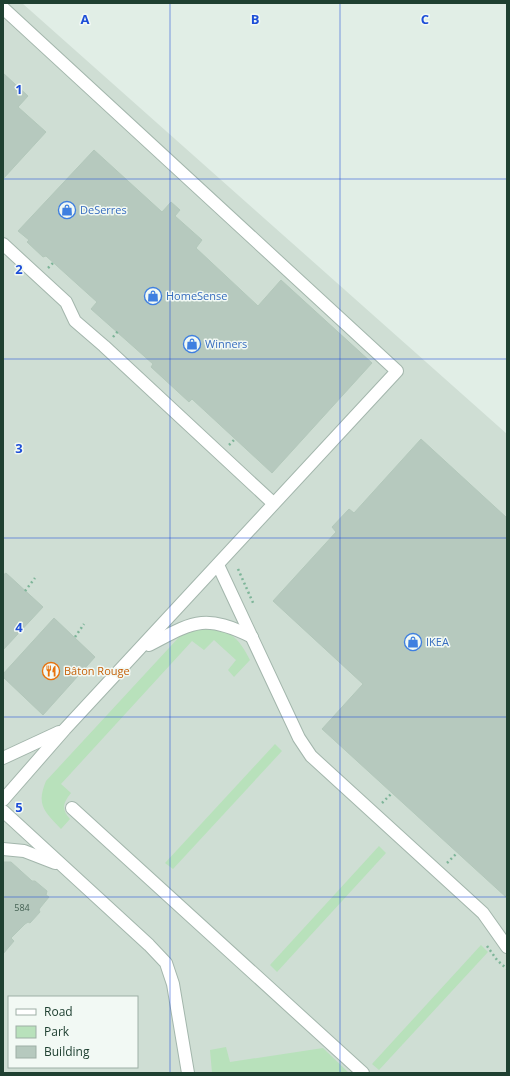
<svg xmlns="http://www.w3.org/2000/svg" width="510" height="1076" font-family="'Open Sans',sans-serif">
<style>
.built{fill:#cfded4;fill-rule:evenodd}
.green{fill:#b8e1bb}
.building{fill:#b6c9be;stroke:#b3c8bb}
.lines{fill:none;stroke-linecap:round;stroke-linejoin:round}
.minor-casing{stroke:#a3b6ac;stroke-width:14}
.path{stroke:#7eb599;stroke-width:2.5;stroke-dasharray:2 3;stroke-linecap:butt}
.minor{stroke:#fff;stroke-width:12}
.grid{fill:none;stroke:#1d4ed8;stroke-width:1;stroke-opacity:0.55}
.labels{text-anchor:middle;stroke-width:3;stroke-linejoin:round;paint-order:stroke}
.number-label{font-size:9px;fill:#456254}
.shop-label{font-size:11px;fill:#366cbe;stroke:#f2f9f4;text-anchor:start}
.food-label{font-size:11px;fill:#c56008;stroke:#f2f9f4;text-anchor:start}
.grid-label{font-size:13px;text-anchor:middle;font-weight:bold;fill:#1d4ed8;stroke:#f2f9f4;stroke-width:3;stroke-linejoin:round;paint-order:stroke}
</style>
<rect width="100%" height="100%" fill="#e1eee6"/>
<path class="built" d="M3,3H22L507,434V1073H3ZM9,997H137V1067H9Z"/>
<g class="green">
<path d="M193,628C224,628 235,630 250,660L234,677L228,670L236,660L214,640L204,650L192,641L61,784L71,793C63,803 61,809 70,819L61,829C44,811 36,805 46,781L181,635Z"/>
<polygon points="275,744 282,751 173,869 165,863"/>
<polygon points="379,846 386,853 277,972 270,965"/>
<polygon points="481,945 488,952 379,1070 372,1064"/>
<polygon points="226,1047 230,1062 323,1048 349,1073 212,1073 210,1050"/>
</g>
<g class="building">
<polygon points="3,73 28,96 18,107 46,132 3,179"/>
<polygon points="94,150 162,212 171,202 180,210 175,216 202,240 196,248 258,306 281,280 372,363 272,473 192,399 189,402 151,367 153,364 91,309 97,302 46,256 43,257 27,242 29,240 18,231"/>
<polygon points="421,439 507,518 507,898 322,729 363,684 273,601 336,532 332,527 349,509 354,513"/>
<polygon points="6,573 43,607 3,650 3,575"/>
<polygon points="54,618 95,657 43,715 3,677 3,674"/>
<polygon points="3,862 11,862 32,881 35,881 47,891 46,895 49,897 40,908 39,910 40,912 30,923 28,922 25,924 11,938 14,941 3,954"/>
</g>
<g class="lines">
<g class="minor-casing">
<g id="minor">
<polyline points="3,8 397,371 65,729 3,800"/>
<polyline points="3,244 66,302 75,321 104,346 273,503"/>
<polyline points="218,565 299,738 311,756 483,913 507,947"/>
<path d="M149,645C193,622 204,613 252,637"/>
<polyline points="3,758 59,732"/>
<polyline points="72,808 363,1073"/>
<polyline points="3,811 149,945 166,963 173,984 188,1073"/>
<polyline points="3,849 24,851 55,863"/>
</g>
</g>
<g class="path">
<polyline points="48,268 53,263"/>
<polyline points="113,337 118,331"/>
<polyline points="229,445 235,439"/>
<polyline points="238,569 254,605"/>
<polyline points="25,591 35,578"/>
<polyline points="75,637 84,624"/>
<polyline points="382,803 392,793"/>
<polyline points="447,863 457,853"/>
<polyline points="487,946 497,960 507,969"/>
</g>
<use href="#minor" class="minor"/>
</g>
<path class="grid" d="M170,3V1073M340,3V1073M3,179H507M3,359H507M3,538H507M3,717H507M3,897H507"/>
<defs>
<g id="shop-ring" transform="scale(0.9)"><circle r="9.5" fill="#f2f9f4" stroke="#3f7fe0" stroke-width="1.5"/><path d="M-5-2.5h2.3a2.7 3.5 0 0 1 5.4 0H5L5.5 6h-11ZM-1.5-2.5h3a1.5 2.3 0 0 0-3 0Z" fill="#3f7fe0"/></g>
<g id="restaurant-ring" transform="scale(0.9)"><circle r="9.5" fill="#f2f9f4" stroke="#e8710a" stroke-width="1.5"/><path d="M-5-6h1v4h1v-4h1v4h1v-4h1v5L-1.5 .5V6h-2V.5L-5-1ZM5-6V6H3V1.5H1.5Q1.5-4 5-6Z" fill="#e8710a"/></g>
</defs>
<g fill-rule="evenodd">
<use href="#shop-ring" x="67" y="210"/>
<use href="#shop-ring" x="153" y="296"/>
<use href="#shop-ring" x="192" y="344"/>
<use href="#shop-ring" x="413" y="642"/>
<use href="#restaurant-ring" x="51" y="671"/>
</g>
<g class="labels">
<g class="number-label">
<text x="22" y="911">584</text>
</g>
<g class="shop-label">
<text x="80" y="214">DeSerres</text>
<text x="166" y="300">HomeSense</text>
<text x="205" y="348">Winners</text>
<text x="426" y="646">IKEA</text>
</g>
<g class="food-label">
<text x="64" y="675">Bâton Rouge</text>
</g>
</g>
<g class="grid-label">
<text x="85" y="24">A</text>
<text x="255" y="24">B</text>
<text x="425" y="24">C</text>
<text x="19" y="94">1</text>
<text x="19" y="274">2</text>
<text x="19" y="453">3</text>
<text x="19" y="632">4</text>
<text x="19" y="812">5</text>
</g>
<rect width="510" height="1076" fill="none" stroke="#1f4031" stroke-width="8"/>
<rect x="8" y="996" width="130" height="72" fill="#f2f9f4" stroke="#9eafa6"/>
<rect x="16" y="1009" width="20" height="6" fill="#ffffff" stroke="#9eafa6"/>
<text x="44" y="1016" font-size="12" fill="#1f4031">Road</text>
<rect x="16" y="1026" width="20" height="12" fill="#b8e1bb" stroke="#9eafa6"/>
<text x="44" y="1036" font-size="12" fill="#1f4031">Park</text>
<rect x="16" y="1046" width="20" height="12" fill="#b6c9be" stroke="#9eafa6"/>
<text x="44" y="1056" font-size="12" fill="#1f4031">Building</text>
</svg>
